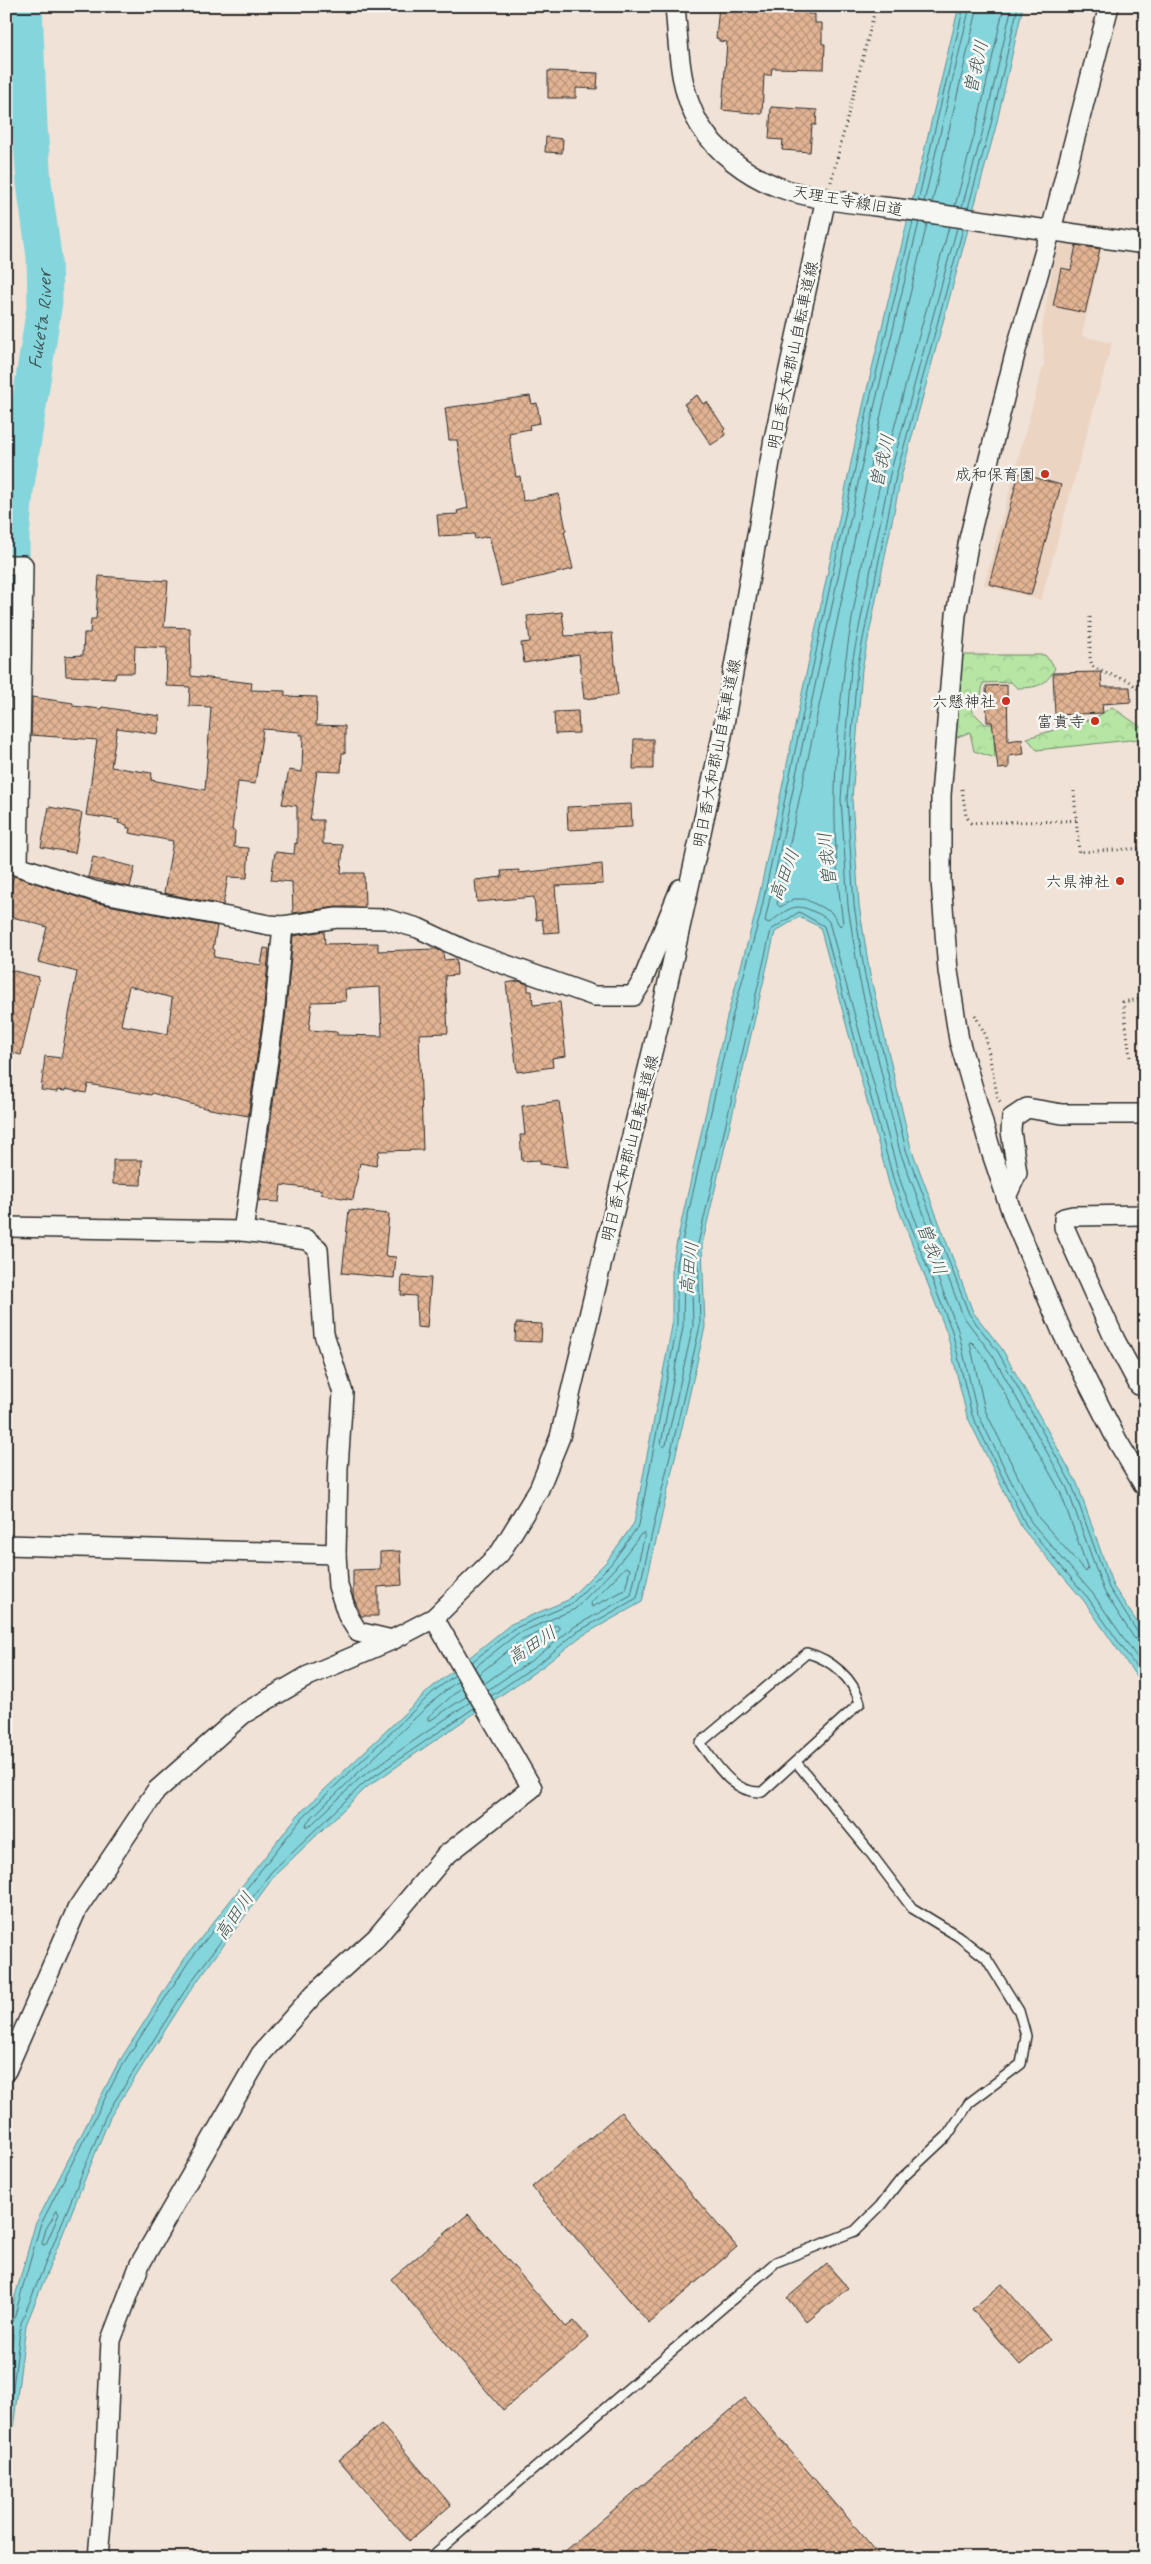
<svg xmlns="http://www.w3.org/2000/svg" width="1151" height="2564" font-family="Mynerve,'Klee One',sans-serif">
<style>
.built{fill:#ecd4c2}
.forest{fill:url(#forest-crowns);stroke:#708868}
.water{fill:#84d5dc;stroke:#609195}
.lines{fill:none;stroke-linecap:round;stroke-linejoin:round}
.shore{stroke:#4f6f72;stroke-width:1}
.river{stroke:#84d5dc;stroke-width:35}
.building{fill:url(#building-cross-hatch);stroke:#2b2b2b;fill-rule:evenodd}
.lane-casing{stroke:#2b2b2b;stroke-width:12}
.street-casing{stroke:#2b2b2b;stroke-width:22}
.path{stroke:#2b2b2b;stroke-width:3;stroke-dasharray:1 4;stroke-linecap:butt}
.lane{stroke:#f6f6f2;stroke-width:9}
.street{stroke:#f6f6f2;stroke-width:19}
.poi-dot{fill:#c8321e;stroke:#f6f6f2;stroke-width:2}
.labels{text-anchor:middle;stroke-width:5;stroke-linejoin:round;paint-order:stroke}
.street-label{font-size:16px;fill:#2b2b2b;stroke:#f6f6f2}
.poi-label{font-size:16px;fill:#2b2b2b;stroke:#f6f6f2;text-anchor:end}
.water-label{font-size:18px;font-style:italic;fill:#415657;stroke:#f6f6f2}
</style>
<defs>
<pattern id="forest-crowns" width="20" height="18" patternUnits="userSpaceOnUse" patternTransform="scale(1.25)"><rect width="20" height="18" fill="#b6e5a4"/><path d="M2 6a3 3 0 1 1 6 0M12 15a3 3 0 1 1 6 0" fill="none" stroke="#9dc58d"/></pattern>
<pattern id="building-cross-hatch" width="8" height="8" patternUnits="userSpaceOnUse" patternTransform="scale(1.25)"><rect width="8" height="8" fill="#e3b494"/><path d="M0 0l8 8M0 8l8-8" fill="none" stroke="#b89379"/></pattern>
</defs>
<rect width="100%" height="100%" fill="#f0e2d6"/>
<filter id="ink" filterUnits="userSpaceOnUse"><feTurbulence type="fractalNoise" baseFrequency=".02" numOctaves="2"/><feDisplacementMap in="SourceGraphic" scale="10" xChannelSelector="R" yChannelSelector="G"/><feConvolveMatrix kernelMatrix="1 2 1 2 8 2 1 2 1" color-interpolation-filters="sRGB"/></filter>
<g filter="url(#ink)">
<polygon class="built" points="1073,239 1102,245 1082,336 1112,343 1041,600 984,585 1044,363 1042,328 1055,255 1061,244"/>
<g class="forest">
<path d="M961,655H1045L1055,668C1046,686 1036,688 1017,688L1011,682L983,683L981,697L969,698L973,712L985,724H998L1005,740L994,742L995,758L974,751L970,732L955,738Z"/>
<polygon points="1112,707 1145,730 1145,734 1139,739 1037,750 1027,738 1095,718"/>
</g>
<polygon class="water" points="959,6 1023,6 996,126 901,477 862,669 852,799 859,905 870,975 911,1148 973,1312 1002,1349 1077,1483 1113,1586 1145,1634 1145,1689 1084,1601 1022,1528 967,1416 947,1333 890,1187 820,927 799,917 775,932 702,1245 705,1327 642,1602 580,1637 545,1665 367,1787 275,1875 190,1991 110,2117 26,2325 6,2485 6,2329 35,2225 117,2065 185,1958 298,1815 430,1689 511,1624 568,1600 607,1561 634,1523 672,1326 672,1264 727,1017 755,915 863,406"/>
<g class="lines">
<g class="shore">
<polyline points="918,201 964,6"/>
<polyline points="924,202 970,6"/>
<polyline points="932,203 978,6"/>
<polyline points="955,206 978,121 1004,6"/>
<polyline points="962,207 985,123 1012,6"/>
<polyline points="968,208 991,124 1018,6"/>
<path d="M919,222L874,408L765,921L769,923C785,912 793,901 812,911C819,914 825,916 829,922L901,1183L958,1330L977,1412L1031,1522L1093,1594L1145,1669"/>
<path d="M927,224L882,410L777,904L780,907L794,899H805L831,912L840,926L843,923C809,691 889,449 949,227"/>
<polyline points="957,228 890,474 851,668 841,799 848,906 859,977 900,1152 963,1316 993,1356 1067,1488 1104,1591 1134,1638 1145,1642"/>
<polyline points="963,229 896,476 857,669 847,799 854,905 865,976 906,1150 969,1314 998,1352 1072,1485 1109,1588 1138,1633 1145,1636"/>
<polygon points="689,1250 691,1253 693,1326 666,1445 663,1447 661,1444 683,1327 684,1265"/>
<polygon points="970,1342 973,1343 986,1360 1060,1491 1088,1569 1086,1572 1038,1517 985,1410"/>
<polygon points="626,1567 630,1569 625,1590 592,1607 591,1603"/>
<polyline points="472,1662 513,1629 571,1604 611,1564 639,1525 677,1326 677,1264 732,1018 760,916 868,407 913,222"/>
<polyline points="475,1667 517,1634 575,1609 615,1568 641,1534 645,1534 631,1595 574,1627 538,1656 488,1690"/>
<polyline points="479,1674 520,1641 556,1625 559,1627 559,1630 484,1684"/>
<polyline points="458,1681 437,1697 307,1822 306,1826 310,1826 360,1778 470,1702"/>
<polyline points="462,1687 428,1717 428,1720 431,1720 467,1696"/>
<polyline points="491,1696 542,1661 577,1632 637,1598 700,1326 698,1244 771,930 799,912 824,926 895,1185 952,1331 972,1415 1026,1525 1088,1598 1145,1680"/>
<polygon points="57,2211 59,2214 46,2244 43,2245 42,2243 46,2229"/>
<polyline points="6,2326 13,2322 40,2226 121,2067 189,1961 302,1818 433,1692 455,1675"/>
<polyline points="6,2332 13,2334 6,2391"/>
<polyline points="6,2444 21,2323 106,2115 186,1989 271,1872 364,1783 474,1708"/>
</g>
<path class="river" id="s1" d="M6,626H12V536L16,491L45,301L44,256L34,183L30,126L25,6"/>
</g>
<g class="building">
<polygon points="719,6 754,6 754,11 787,13 787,6 808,6 808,14 815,14 815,23 822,23 822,44 825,44 824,69 772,68 771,75 764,75 762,114 722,110 727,42 719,41 719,39 716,38"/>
<polygon points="548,71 598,73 597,89 576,88 576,98 548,98"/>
<polygon points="771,107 817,110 816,125 812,125 810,152 782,150 783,140 769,139"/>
<polygon points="546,137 563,139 562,153 545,152"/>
<polygon points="1076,245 1100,249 1085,313 1053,306 1061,268 1071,270"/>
<polygon points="697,395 703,404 707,402 725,429 723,431 726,435 711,445 684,404"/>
<polygon points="530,396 532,404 537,403 540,423 529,425 530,429 509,433 513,465 514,465 516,477 520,476 523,501 559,494 566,530 564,531 573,569 501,586 489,536 475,539 474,534 439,536 437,515 458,514 457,511 468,508 457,440 449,440 445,408"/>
<polygon points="1019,473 1061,485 1031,595 989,584"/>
<polygon points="99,576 168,581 164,627 190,628 191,676 252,683 251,690 285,691 285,696 317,697 316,725 345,726 345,753 342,753 341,772 317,771 310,820 323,820 323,844 343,845 341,873 364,873 365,907 336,907 293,913 292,882 271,880 275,852 294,854 295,843 297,844 297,806 282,804 289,770 302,772 303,735 300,735 300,732 263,729 255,784 238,782 232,830 235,831 234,847 249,848 247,878 228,877 223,905 164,893 173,841 129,833 130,828 127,828 127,825 118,823 119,820 86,815 97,740 31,735 32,697 73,703 73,706 101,709 102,707 160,716 158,734 117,728 111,767 152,773 151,780 205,790 211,707 189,706 190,687 166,686 167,648 135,646 134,673 116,673 115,678 66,676 65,656 83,655 84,633 90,633 91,619 96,619"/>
<polygon points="562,612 565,636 612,633 618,695 584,699 579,654 524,663 521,643 530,642 527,616"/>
<polygon points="1101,672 1102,687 1130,687 1131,702 1102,704 1103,713 1055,715 1053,673"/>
<polygon points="1007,685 1008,741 1022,739 1024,754 1009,756 1009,768 998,769 992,722 987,722 986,686"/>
<polygon points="6,693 10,694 9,734 6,733"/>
<polygon points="578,711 579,733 555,734 554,712"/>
<polygon points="634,739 653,739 653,769 633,769"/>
<polygon points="631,804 632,827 568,830 567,807"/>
<polygon points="49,807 82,813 75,853 41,847"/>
<polygon points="93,857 135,867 130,887 88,877"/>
<polygon points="602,864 603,884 555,886 559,932 544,933 542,919 536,920 534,897 477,902 475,880 502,877 501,871 519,870 519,873"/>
<path d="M14,876L92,902L217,926L213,949L215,950L214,957L261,965L264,948L269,949L263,1017L248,1116L205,1108L152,1093L151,1095L88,1084L86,1093L65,1089V1091L57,1090V1092L41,1090L45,1056L61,1058L77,972L38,962L47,927L6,915V899ZM129,986L172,998L168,1034L121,1025Z"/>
<path d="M324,931L325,944L378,943V951L436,949L443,952L444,960L456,959L457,975L445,976L448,1033L419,1034L423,1150L379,1151L376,1166L360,1163L353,1200L321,1194L322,1190L281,1185L279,1202L259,1201L285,1020L293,936ZM380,987L382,1036L337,1035V1032L309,1030L312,1002L346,1001L345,989Z"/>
<polygon points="6,969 39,977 21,1055 6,1051"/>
<polygon points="518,981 528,984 528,991 532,991 533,1005 560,1002 566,1056 552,1058 553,1067 517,1072 506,983"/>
<polygon points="559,1101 568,1167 540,1164 540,1160 522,1161 520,1135 525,1135 522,1106"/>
<polygon points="113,1160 142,1160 141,1185 113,1184"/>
<polygon points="349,1210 389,1214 385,1256 396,1257 394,1278 342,1273"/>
<polygon points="402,1276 431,1278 427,1328 417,1327 416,1296 401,1295"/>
<polygon points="516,1323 542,1324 541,1342 515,1341"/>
<polygon points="400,1551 402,1585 378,1587 378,1616 361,1616 353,1596 353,1570 380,1569 380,1552"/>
<polygon points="621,2112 737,2247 649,2323 532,2187"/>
<polygon points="468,2214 566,2327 574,2321 589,2338 503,2410 391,2279"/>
<polygon points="827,2264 848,2288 807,2322 787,2298"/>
<polygon points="1002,2284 1050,2340 1020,2365 972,2309"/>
<polygon points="745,2398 882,2558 557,2558"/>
<polygon points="381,2424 451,2505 409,2541 339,2460"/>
</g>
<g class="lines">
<g class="lane-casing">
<g id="lane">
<path d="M807,1653C831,1659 854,1679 860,1703L762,1792C733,1794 716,1764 700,1743Z"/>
<polyline points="430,2558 776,2262 855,2231 880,2206 901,2179 947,2136 969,2103 1021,2064 1026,2036 1019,2011 986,1958 958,1936 912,1908 869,1851 796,1762"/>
</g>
</g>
<g class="street-casing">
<g id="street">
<path d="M675,6C679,46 678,88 699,124C716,152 748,176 778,187C819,202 866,204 908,210C987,222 1066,232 1145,244"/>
<polyline points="1109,6 1051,230 1016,350 969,539 956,615 941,795 941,881 948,971 959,1040 991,1151 1014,1219 1063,1334 1118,1442 1145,1487"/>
<polyline points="6,565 23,565 18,866 94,891 269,925 283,926 337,918 386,919 418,928 467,951 594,996 633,996 642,982 680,889"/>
<polyline points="1006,1197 1017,1173 1011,1131 1012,1118 1027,1108 1062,1114 1145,1114"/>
<polyline points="1145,1215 1073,1216 1064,1218 1064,1227 1115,1340 1139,1385 1145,1386"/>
<polyline points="6,1227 243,1231 307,1240 318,1249 324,1334 343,1393 338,1468 336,1554 338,1586 348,1616 358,1632 392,1640"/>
<polyline points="243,1231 274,1018 283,926"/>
<polyline points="6,1545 336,1554"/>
<polyline points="6,2071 77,1909 156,1791 243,1714 308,1676 392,1640 434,1618 500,1553 539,1489 560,1437 659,1023 721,741 774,439 826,198"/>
<polyline points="98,2558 105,2475 111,2340 140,2264 261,2054 314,1994 376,1938 445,1856 532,1788 434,1618"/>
</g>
</g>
<g class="path">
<polyline points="831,182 876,6"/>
<polyline points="1090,617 1090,657 1092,666 1105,673 1128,680 1145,695"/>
<path d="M962,789L966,816L971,823C1006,821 1041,823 1076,820"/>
<polyline points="1074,791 1079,852 1145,848"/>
<polyline points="975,1015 985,1034 998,1099 1002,1104"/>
<polyline points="1130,1057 1123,1002 1145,998"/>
</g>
<use href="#lane" class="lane"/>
<use href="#street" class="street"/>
</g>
</g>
<g class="poi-dot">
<circle cx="1045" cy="474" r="5"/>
<circle cx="1006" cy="701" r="5"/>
<circle cx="1095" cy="721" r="5"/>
<circle cx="1120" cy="881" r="5"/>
</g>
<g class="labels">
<g class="street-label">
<text transform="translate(848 200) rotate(10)" y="6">天理王寺線旧道</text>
<text transform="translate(792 355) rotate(-78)" y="6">明日香大和郡山自転車道線</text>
<text transform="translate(716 753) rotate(-79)" y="6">明日香大和郡山自転車道線</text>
<text transform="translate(629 1148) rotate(-76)" y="6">明日香大和郡山自転車道線</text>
</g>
<g class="poi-label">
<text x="1035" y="480">成和保育園</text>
<text x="996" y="707">六懸神社</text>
<text x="1085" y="727">富貴寺</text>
<text x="1110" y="887">六県神社</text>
</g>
<g class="water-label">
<text transform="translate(976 67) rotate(-77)" y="6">曽我川</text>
<text dy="6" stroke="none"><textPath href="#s1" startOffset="315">Fuketa River</textPath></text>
<text transform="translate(882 461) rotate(-77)" y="6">曽我川</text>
<text transform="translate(827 859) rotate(-96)" y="6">曽我川</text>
<text transform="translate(784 875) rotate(-69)" y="6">高田川</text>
<text transform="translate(932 1249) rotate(70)" y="6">曽我川</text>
<text transform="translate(689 1268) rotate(-84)" y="6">高田川</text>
<text transform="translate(532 1645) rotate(-33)" y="6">高田川</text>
<text transform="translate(234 1916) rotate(-55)" y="6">高田川</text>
</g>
</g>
<rect width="1151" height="2564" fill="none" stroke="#f6f6f2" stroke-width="25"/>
<rect x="12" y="12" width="1126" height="2539" fill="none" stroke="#2b2b2b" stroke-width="2" filter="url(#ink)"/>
</svg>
